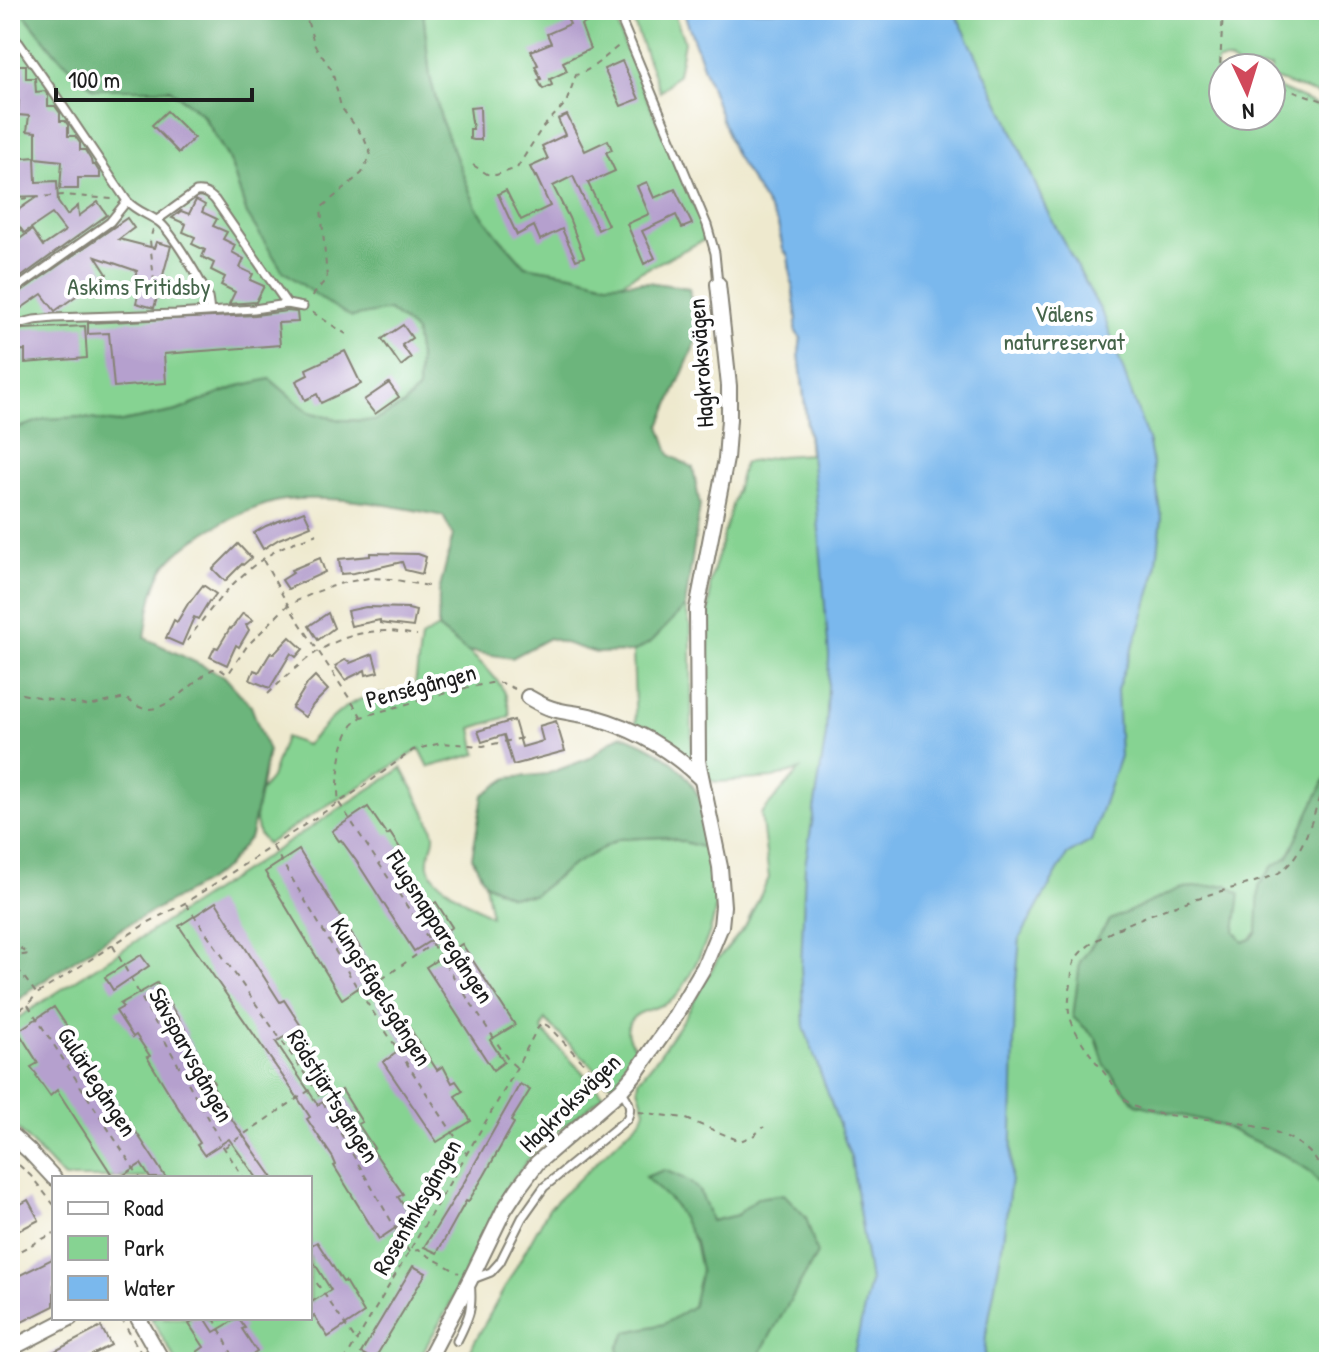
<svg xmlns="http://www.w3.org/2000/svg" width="1339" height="1372" font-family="'Patrick Hand',sans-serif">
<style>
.green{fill:#86d392;stroke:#517857;stroke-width:2}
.forest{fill:#6cb57c;stroke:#44684c;stroke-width:2}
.water{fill:#7ab8ed;stroke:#4b6a84;stroke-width:2}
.building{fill:#b5a0ce}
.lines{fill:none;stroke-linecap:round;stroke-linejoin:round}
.lane-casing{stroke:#858275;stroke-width:11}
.street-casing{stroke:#858275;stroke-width:18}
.path{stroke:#858275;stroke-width:2;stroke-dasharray:6 6;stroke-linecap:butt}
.lane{stroke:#fff;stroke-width:7}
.street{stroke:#fff;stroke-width:14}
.labels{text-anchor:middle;stroke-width:8;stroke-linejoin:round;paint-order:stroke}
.park-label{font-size:24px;fill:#46654b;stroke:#fff}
.street-label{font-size:24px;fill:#1c1c1c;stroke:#fff}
</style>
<rect width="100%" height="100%" fill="#fff"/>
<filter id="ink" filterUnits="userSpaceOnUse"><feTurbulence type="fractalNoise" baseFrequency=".0125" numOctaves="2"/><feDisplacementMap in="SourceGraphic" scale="16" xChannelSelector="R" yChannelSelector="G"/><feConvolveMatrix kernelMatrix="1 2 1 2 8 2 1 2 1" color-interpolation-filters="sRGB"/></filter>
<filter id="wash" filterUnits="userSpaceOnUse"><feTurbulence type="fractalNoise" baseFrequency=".006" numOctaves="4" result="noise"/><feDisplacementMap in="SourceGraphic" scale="32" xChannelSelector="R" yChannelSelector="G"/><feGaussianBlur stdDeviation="1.8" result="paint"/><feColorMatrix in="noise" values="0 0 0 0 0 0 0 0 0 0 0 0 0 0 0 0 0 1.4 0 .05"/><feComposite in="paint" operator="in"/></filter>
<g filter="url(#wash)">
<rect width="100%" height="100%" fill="#eee9ce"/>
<g class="green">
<polygon points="10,10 24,10 24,14 57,55 135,88 170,89 202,115 230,161 247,214 389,310 415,331 419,358 418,389 404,405 374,421 340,420 309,412 270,379 239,386 177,411 117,423 78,417 10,433"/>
<polygon points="423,10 612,10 627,53 708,238 632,276 621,283 606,283 572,274 525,266 500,238 476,207 442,122 430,77"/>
<polygon points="629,10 673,10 684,41 678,74 660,92"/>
<path d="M683,10H1212L1251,17L1273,15L1282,10H1329V98L1271,78V68H1241L1228,60L1217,61L1216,71L1223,73V116H1271V85L1329,110V1362H465L464,1361L549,1208L642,1118L645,1110L638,1088L639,1080L657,1058L686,1015L717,960L745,927L769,878L761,814L800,770L773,778L718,782L707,780L705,757L710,583L744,463L780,456L810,454L799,353L801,338C794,331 794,328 797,319L788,256L783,249L778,224L734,153Z"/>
<polygon points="685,607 691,628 692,761 664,742 636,729 633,652 651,642"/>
<path d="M438,628C460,646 489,665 504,691C508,698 509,708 510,716L472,728L477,754L429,767L420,749L345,796L331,803L267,844L259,835L255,817L259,793L271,778L285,737L306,745C345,704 354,692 414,693L421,638Z"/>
<path d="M402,768C412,788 425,809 433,830C437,840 429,850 428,860C424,881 475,906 491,916L485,883L510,896L534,895L571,866L619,839L666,837L709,849C722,901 717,923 693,969C688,979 681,994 672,1000C660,1010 637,1008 629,1023C624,1034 631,1043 638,1051L637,1059L618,1083H609L545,1020L542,1030L604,1095L540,1145L506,1188L448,1308L417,1362H177L151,1318H310V1178H64L10,1121V1023Z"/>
</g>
<g class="forest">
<path d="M24,10H423L430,77L442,122L476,207L500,238L525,266L572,274L606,283L647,282L689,288L697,339L660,426L670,455L693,468L700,505L685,607L651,642L633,652L596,653L549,638L512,658L466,651L438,628L439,592L453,535L443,516C392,505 337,495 285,500C262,503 226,520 206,532C193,540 167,559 161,573C151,593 148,617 145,638L224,676L251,706L268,751L251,836L226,867L205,882L124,927L30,990L10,1008V433L21,427L45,419L78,417L117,423L177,411L239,386L270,379L309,412L340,420L374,421L404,405L418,389L419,357L415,331L389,310L352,317L326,302L282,270L247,214L230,161L203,115L170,89H94L57,55L24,14Z"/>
<path d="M622,735C679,755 708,788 709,849L666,837L619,839L571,866L534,895L510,896L485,883L472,857L483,795L508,778L547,774L590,758L611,741Z"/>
<polygon points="1329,771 1329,1204 1322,1187 1311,1172 1288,1157 1218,1124 1136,1104 1105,1066 1096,1038 1073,1017 1080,962 1110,920 1181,888 1227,885 1240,894 1235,931 1243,942 1251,939 1257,932 1259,886 1272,867 1288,857"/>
<path d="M664,1170C697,1183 701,1187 711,1221L737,1215L757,1198L784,1194L806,1217L817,1254L755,1362H621L618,1348L627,1332L664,1324L693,1306L701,1270L695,1242L674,1204L645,1177Z"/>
</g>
<path class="water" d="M683,10H954L1007,118L1046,209L1105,319L1149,443L1162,517L1156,571L1141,624L1117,690L1120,756L1091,841L1067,855L1020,938L1015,994L1011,1179L1002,1247L986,1335L984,1362H852L870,1282L851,1158L804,1027L801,967L805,866L826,735L829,656L817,507L799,353L801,338C794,331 794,328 797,319L788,256L783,249L778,224L734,153Z"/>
<g id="blocks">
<g class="building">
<polygon points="563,10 611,11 581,25 590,49 563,62 567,71 550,79 552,85 543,89 538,80 541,79 535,66 538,65 531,51 551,43 547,34 570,24"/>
<polygon points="622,61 639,99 621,106 604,69"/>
<polygon points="14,65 26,65 26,78 35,78 36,92 45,91 48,96 48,106 55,106 60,113 60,121 65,121 68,125 68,136 75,136 80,143 80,150 85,150 91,160 92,165 95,165 100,173 100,178 78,178 78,189 60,189 62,161 36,158 36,132 27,131 29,116 18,115 19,101 10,100 10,90 14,90"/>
<polygon points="480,107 481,140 474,140 470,139 470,129 473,129 470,108"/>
<polygon points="167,111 194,138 179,153 152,125"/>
<polygon points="567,115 585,151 608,140 612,150 606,152 615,171 588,183 608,225 598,230 573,176 553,186 569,218 584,257 576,260 562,229 540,240 534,226 517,235 498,194 506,190 521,220 550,206 536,176 535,177 530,167 548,159 542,146 565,135 558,119"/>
<polygon points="35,157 36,182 57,181 58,202 67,215 78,206 79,216 98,202 107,215 10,285 10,246 32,230 43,246 65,231 52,214 24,233 11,215 38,196 10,197 10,185 13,184 11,159"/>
<polygon points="647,182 654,198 675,189 692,224 682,228 676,215 642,231 655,258 644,264 627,224 649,214 637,186"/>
<polygon points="196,200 205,205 202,212 217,219 213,226 227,232 223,239 235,245 232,252 244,259 240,268 253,274 250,280 264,286 256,302 229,304 235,292 221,285 225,277 211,270 214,263 202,257 205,250 192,244 195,237 183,232 186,224 172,218 181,211 189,214"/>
<polygon points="127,218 134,228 119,239 154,248 156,242 171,246 154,308 136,303 140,288 132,286 137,271 96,257 107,274 55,311 42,294 10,316 10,299"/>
<polygon points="287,311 297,312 298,322 278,323 280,345 164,354 166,383 114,387 109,333 88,334 88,323 255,315"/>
<polygon points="403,325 412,338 402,345 411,358 401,366 382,339"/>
<polygon points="85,326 87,358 25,363 25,350 10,351 10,332 23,329"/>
<polygon points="345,351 361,384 321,403 317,394 305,400 296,381 308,375 306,369"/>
<polygon points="389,383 399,397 375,414 364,400"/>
<polygon points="304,511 311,526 279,539 263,549 254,533 266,526"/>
<polygon points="238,544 251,558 243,565 242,564 225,581 213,569"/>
<polygon points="370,553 418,554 426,557 422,574 405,570 402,562 354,573 341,574 339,559 370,556"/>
<polygon points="320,558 325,572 288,589 282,580 293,573 291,570"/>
<polygon points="203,585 216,594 210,602 209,601 198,619 194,617 182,645 166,638 174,620 177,622 189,602 190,602"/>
<polygon points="366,607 408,608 408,609 416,611 413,627 380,623 380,620 351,626 347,611"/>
<polygon points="243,613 253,620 246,625 249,630 239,647 236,645 227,665 210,657 215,647 218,648 230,628 231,629"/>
<polygon points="328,613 334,628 318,640 309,626"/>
<polygon points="290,637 303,649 296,657 291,653 270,688 250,680 254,670 259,672 271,652 274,654"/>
<polygon points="373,654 378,672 366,675 365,670 345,680 335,666 345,660 349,661 350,663"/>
<polygon points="315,676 328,690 313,705 305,717 292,708 308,683"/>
<polygon points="514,720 522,747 543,741 539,726 556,721 565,751 513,765 504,735 482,742 478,731"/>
<polygon points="368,807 387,835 390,833 408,860 404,862 431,905 436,902 452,927 414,951 357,862 341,840 339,841 332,831"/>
<polygon points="299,850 377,975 342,999 265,872"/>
<polygon points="216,902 280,1002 284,1000 301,1026 276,1042 318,1105 342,1090 362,1122 358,1124 374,1148 372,1149 403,1194 398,1197 414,1221 402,1228 400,1225 379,1239 334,1166 336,1165 333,1158 307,1119 310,1117 297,1097 179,926"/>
<polygon points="462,944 515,1025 490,1040 504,1062 493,1070 426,967"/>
<polygon points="141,955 149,966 113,990 105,977"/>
<polygon points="157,983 188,1034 186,1035 214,1083 212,1085 228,1110 226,1111 273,1178 257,1178 229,1139 204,1155 197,1145 200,1143 147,1057 150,1056 136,1035 133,1037 116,1011 123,1007 120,1004"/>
<polygon points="386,992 437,1070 443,1066 452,1083 456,1081 463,1091 455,1096 471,1121 437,1142 383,1062 405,1047 375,1000"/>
<polygon points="54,1007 90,1061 166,1178 150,1178 141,1164 119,1178 114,1178 57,1090 50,1096 36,1076 37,1075 31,1067 38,1063 18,1031"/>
<polygon points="520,1084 530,1090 511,1121 514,1123 484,1176 468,1202 466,1201 437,1253 424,1247 462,1186"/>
<polygon points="28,1200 39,1220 10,1235 10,1210"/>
<polygon points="317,1242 343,1282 345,1281 364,1313 328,1337 314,1316 310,1319 310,1303 331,1290 310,1256 310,1246"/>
<polygon points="54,1258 54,1306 10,1328 10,1280"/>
<polygon points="413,1266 426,1273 374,1360 361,1353"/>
<polygon points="189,1318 205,1318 214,1332 238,1318 245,1328 242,1329 257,1352 241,1362 204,1362 197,1352 204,1347 189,1324 192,1322"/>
<polygon points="101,1327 111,1345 79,1362 34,1362"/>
</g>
</g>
</g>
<g filter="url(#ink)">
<use href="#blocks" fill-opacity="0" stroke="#858275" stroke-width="2"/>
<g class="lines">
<g class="lane-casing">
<g id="lane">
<polyline points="617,10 707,225 715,253 718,284"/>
<path d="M10,34L19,43L54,93L127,201C136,211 148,214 159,222C171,231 203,283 208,298C209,302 209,307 210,311"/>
<path d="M157,220L196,192C205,191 209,194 215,200L287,304"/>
<polyline points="10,293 110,222 127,201"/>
<polyline points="10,326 34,320 54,318 176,314 254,309 287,304 303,307"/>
<path d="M457,1341C470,1315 473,1309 470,1280L491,1272L500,1262L522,1218L544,1187L627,1119C633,1107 628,1100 621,1090"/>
</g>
</g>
<g class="street-casing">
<g id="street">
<path d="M528,697C535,701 543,706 550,708C564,713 579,713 593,717C633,728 670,749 700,778"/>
<polyline points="10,1134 29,1151 54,1178"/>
<polyline points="138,1318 163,1362"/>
<polyline points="10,1349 70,1318"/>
<polyline points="427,1362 470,1280 504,1210 517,1190 537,1163 621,1090 635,1074 672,1021 704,967 721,926 723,906 720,867 698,761 697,609 726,459 729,419 729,386 718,284"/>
</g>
</g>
<g class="path">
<polyline points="208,10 212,10"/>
<polyline points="304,10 315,46 332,70 341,107 364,138 371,155 362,173 321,208 327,278 309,300"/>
<polyline points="1223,10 1220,67 1223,68"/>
<polyline points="1240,10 1258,11 1269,10"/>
<polyline points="1271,83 1329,103"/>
<path d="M473,165L487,174L496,175L517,168L542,128L566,103L576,75C594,69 607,55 622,43"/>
<polyline points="10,200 63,195 112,199"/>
<polyline points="153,229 150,240 156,302"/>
<polyline points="312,312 346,334"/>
<polyline points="263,560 288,605 361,716"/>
<path d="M187,641C215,602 243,566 287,545C297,541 307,538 317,534"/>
<path d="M515,689L502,683H491L460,689L361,717C361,718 352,725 352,726C340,743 336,783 339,803L509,1061L516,1067"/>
<path d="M10,692L89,706L125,698C130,701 136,706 142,708C166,715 194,680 213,669H220L227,674L229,673L247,646L288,605L316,592L342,583L369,578L391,579L428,586"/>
<path d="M268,694C302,660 335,631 386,631C396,631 407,634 417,635"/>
<path d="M1329,776L1325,780C1315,808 1306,854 1280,872C1269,880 1227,889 1211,894C1180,903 1090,932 1075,960C1071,968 1072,981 1070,990C1069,1000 1067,1010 1071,1020C1080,1046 1109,1077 1125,1100C1141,1113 1158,1114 1178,1116C1219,1121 1283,1122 1313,1156C1319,1164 1324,1174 1329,1183"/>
<polyline points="273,847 361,994 466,1153"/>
<polyline points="186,904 314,1087 409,1252 418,1250 459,1273"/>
<polyline points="10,942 29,954 11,957"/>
<polyline points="113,946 224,1148 244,1178"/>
<polyline points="10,959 36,993"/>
<polyline points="362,993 432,944"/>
<polyline points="28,1005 140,1178"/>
<polyline points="10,1016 28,1004 37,994 147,923 185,903 361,788 413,750 441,743 483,746 523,738"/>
<polyline points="639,1112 684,1118 740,1141 753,1136 764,1127"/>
<polyline points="225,1147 313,1088"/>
<polyline points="10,1157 31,1176 54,1205"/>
<polyline points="10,1256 54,1233"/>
<polyline points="310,1273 356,1341"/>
<polyline points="121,1318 146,1362"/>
<polyline points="214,1318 236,1362"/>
<polyline points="344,1362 509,1082 537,1029 542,1023 548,1026 606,1086"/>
</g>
<use href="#lane" class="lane"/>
<use href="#street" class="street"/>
</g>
</g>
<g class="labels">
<g class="park-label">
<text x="139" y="295">Askims Fritidsby</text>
<text x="1064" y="322">Välens<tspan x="1064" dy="28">naturreservat</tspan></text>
</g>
<g class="street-label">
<text transform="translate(701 363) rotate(-94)" y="8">Hagkroksvägen</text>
<text transform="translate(421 686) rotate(-15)" y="8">Penségången</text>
<text transform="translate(440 927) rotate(57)" y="8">Flugsnapparegången</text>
<text transform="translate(381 992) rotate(58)" y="8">Kungsfågelsgången</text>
<text transform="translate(191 1055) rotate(61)" y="8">Sävsparvsgången</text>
<text transform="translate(97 1082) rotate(57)" y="8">Gulärlegången</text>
<text transform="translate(333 1096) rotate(58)" y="8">Rödstjärtsgången</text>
<text transform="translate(570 1103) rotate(-44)" y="8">Hagkroksvägen</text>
<text transform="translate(417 1207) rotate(-60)" y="8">Rosenfinksgången</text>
</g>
</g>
<rect width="1339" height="1372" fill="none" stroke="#fff" stroke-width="40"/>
<rect x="52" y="1176" width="260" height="144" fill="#ffffff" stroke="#a4a4a4" stroke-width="2"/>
<rect x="68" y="1202" width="40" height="12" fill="#ffffff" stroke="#a4a4a4" stroke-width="2"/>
<text x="124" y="1216" font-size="24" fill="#1c1c1c">Road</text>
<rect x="68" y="1236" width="40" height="24" fill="#86d392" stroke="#a4a4a4" stroke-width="2"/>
<text x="124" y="1256" font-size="24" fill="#1c1c1c">Park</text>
<rect x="68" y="1276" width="40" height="24" fill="#7ab8ed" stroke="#a4a4a4" stroke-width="2"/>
<text x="124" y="1296" font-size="24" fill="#1c1c1c">Water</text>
<g transform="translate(1247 92) rotate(176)"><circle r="38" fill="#ffffff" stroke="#a4a4a4" stroke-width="2"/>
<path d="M0-6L14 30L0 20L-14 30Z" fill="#d1495b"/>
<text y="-12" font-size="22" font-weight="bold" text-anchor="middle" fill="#1c1c1c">N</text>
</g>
<path d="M56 88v12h196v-12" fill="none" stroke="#1c1c1c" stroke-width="4"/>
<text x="68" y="88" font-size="24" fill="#1c1c1c" stroke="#ffffff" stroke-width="6" paint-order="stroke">100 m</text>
</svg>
